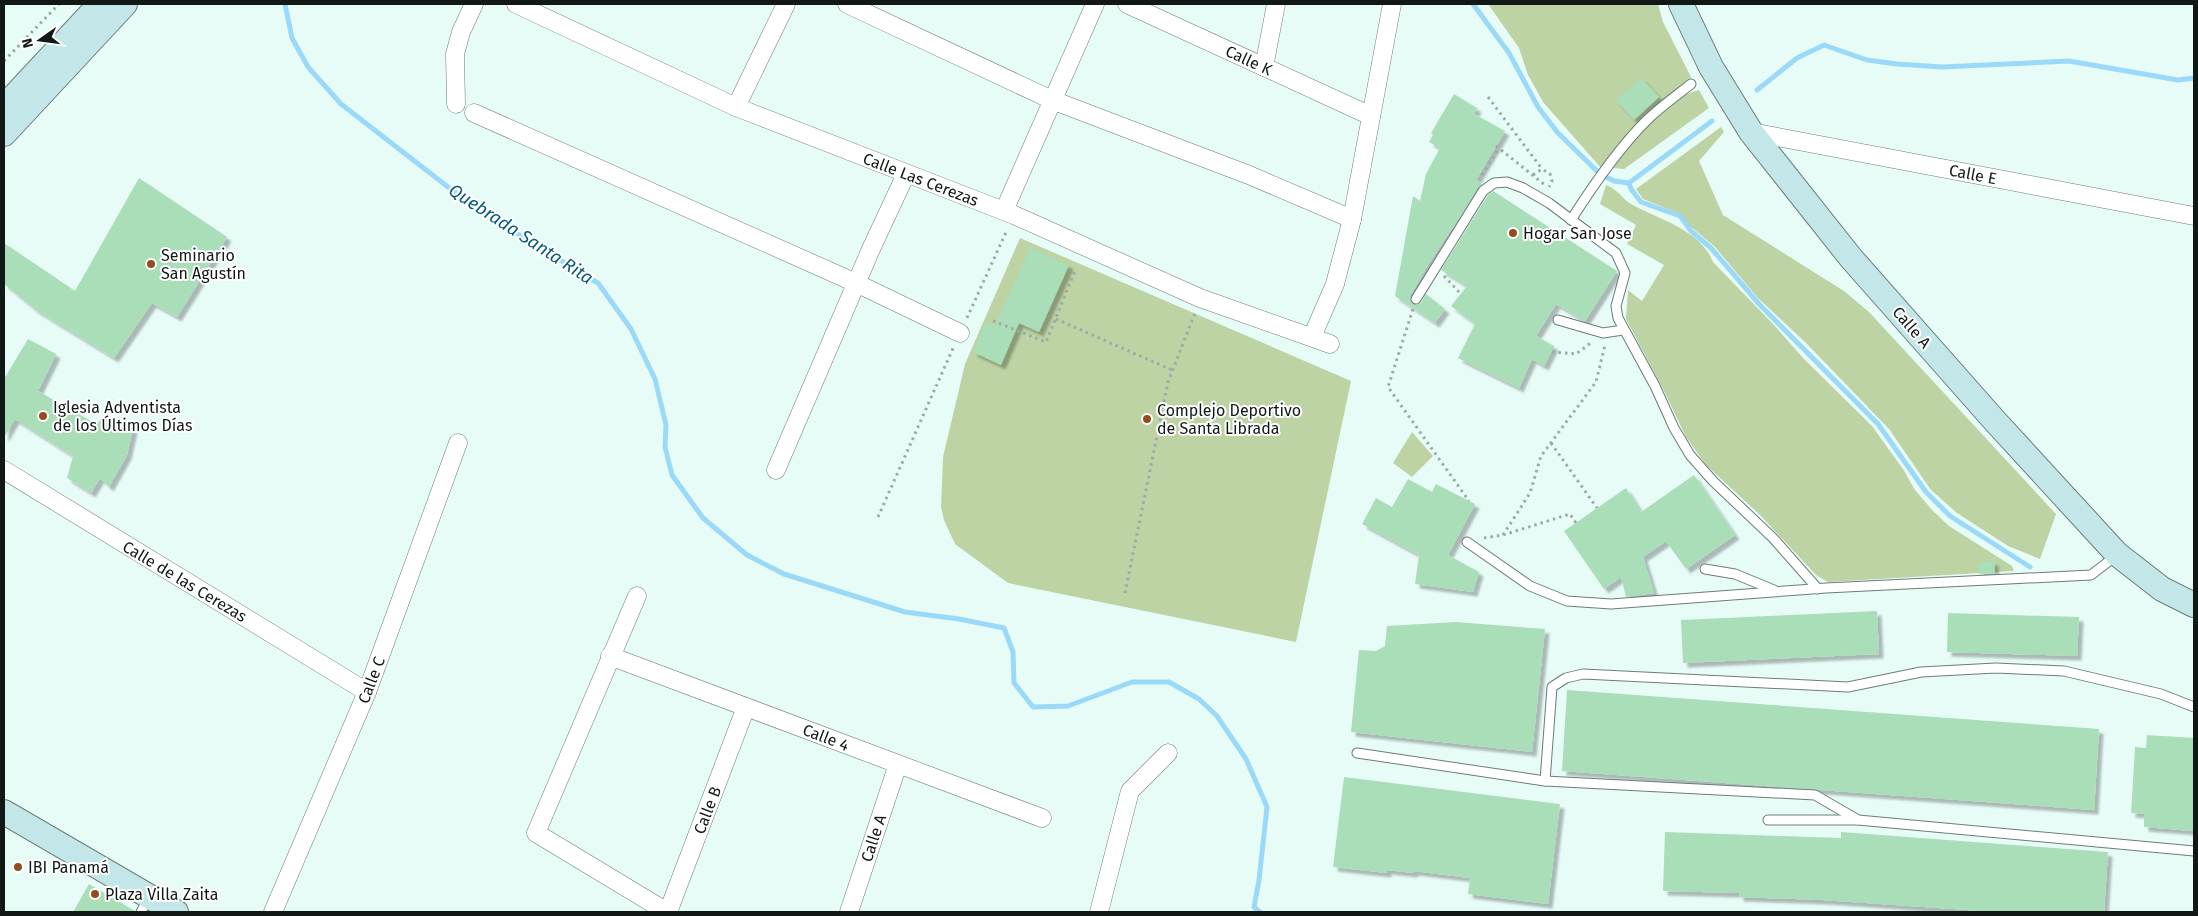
<svg xmlns="http://www.w3.org/2000/svg" width="2198" height="916" font-family="'Fira Sans',sans-serif">
<style>
.green{fill:#bdd3a3}
.lines{fill:none;stroke-linecap:round;stroke-linejoin:round}
.stream{stroke:#9bd9f8;stroke-width:5}
.building{fill:#a9deb8;filter:url(#shadow)}
.lane-casing{stroke:#6b7d79;stroke-width:11}
.street-casing{stroke:#6b7d79;stroke-width:19}
.secondary-casing{stroke:#6b7d79;stroke-width:26}
.path{stroke:#9caba7;stroke-width:3;stroke-dasharray:2.5 4;stroke-linecap:butt}
.lane{stroke:#fff;stroke-width:9}
.street{stroke:#fff;stroke-width:18}
.secondary{stroke:#c3e6e9;stroke-width:24}
.poi-dot{fill:#914d20;stroke:#fff;stroke-width:2}
.labels{text-anchor:middle;stroke-width:4;stroke-linejoin:round;paint-order:stroke}
.street-label{font-size:16px;fill:#111816;stroke:#fff}
.poi-label{font-size:16px;fill:#111816;stroke:#fff;text-anchor:start}
.water-label{font-size:18px;font-style:italic;fill:#065a78;stroke:#fff}
</style>
<defs>
<filter id="shadow"><feDropShadow dx="4.5" dy="4.5" stdDeviation="1" flood-color="#0004"/></filter>
</defs>
<rect width="100%" height="100%" fill="#e8fcf7"/>
<g class="green">
<polygon points="1488,4 1658,4 1663,22 1691,77 1662,102 1601,168 1543,102 1528,75 1519,48"/>
<path d="M1699,90L1709,108L1624,169L1612,168C1635,141 1662,99 1699,90Z"/>
<polygon points="1721,127 1724,132 1699,161 1723,215 1844,291 1869,312 2056,514 2040,559 2008,546 1957,513 1931,490 1889,429 1808,345 1758,298 1714,246 1690,226 1680,214 1643,199 1636,189"/>
<path d="M1606,185C1620,191 1621,198 1631,204C1658,219 1701,230 1713,262L1774,325L1804,359L1872,426L1903,469L1915,490L1933,511L1949,526L2012,566L2014,571L1828,582L1816,575L1760,515L1706,465L1686,437L1665,393L1626,319L1628,290L1642,301L1664,265L1627,244L1636,225L1600,204Z"/>
<polygon points="1020,238 1351,381 1296,642 1008,583 955,544 944,520 941,507 943,457 965,364"/>
<polygon points="1412,432 1433,456 1412,477 1393,463"/>
</g>
<g class="lines">
<g class="stream">
<polyline points="285,4 292,38 308,67 341,104 457,194 509,229 598,283 631,329 655,379 666,425 665,447 672,475 703,518 747,555 784,574 905,612 959,619 1004,628 1013,652 1014,683 1033,707 1068,706 1132,682 1169,682 1199,699 1217,716 1246,759 1267,807 1259,880 1254,907 1260,912"/>
<polyline points="1473,4 1509,53 1538,107 1558,133 1600,174 1614,181 1629,183 1712,121"/>
<polyline points="1757,90 1797,58 1824,45 1867,60 1897,64 1942,67 2069,61 2178,80 2194,78"/>
<polyline points="1629,183 1631,189 1641,202 1680,216 1691,231 1711,248 1760,305 1878,424 1926,492 1950,516 2030,567"/>
</g>
</g>
<g class="building">
<polygon points="1641,78 1659,97 1634,120 1616,100"/>
<polygon points="1454,94 1477,108 1474,114 1505,131 1476,180 1482,184 1429,263 1410,296 1411,302 1416,305 1421,303 1426,294 1445,309 1435,323 1395,296 1413,196 1420,201 1426,174 1440,148 1429,142 1433,135 1431,133"/>
<polygon points="139,178 227,237 177,317 152,303 114,358 36,310 4,284 4,243 75,291"/>
<polygon points="1493,191 1617,271 1585,321 1556,304 1536,336 1554,346 1544,366 1532,359 1519,388 1458,358 1475,324 1451,306 1467,286 1441,270 1488,195"/>
<polygon points="1030,248 1069,265 1039,332 1019,323 1001,365 973,352 986,322 995,326"/>
<polygon points="28,339 56,354 38,391 96,424 106,414 133,429 127,455 109,487 100,478 91,493 67,478 73,456 15,419 4,438 4,379"/>
<polygon points="1694,475 1735,535 1686,569 1666,541 1643,557 1654,593 1626,597 1621,577 1604,589 1564,531 1626,488 1641,512"/>
<polygon points="1408,479 1432,492 1436,484 1475,504 1448,555 1479,572 1473,592 1415,584 1419,555 1362,524 1376,498 1392,507"/>
<polygon points="1994,561 1995,573 1979,574 1979,562"/>
<polygon points="1877,611 1879,654 1683,663 1681,620"/>
<polygon points="1948,613 2079,617 2077,656 1947,652"/>
<polygon points="1456,622 1545,629 1532,752 1351,732 1359,650 1376,651 1385,646 1387,626"/>
<polygon points="1567,690 2099,729 2094,810 1562,771"/>
<polygon points="2147,735 2194,738 2194,831 2144,827 2144,814 2131,813 2135,747 2146,748"/>
<polygon points="1344,777 1560,804 1548,904 1468,894 1470,878 1414,871 1413,873 1387,870 1387,873 1333,867"/>
<polygon points="1665,832 1841,838 1841,832 2108,852 2104,912 1997,912 1823,900 1739,897 1739,893 1663,891"/>
<polygon points="89,884 135,911 135,912 73,912"/>
</g>
<g class="lines">
<g class="lane-casing">
<g id="lane">
<path d="M1571,220C1592,187 1619,148 1646,121C1660,107 1676,96 1691,84"/>
<polyline points="1416,299 1483,191 1494,183 1507,182 1523,188 1549,203 1616,253 1625,273 1616,306 1618,318 1655,386 1674,428 1690,455 1713,481 1773,538 1818,589"/>
<polyline points="1558,320 1603,333 1623,330"/>
<polyline points="1467,542 1530,586 1567,601 1611,604 1826,588 2091,575 2117,555"/>
<polyline points="1705,569 1735,574 1774,590"/>
<polyline points="1357,753 1545,781 1815,795 1858,820 2194,851"/>
<polyline points="1545,781 1552,687 1566,678 1583,674 1848,687 1921,672 1996,668 2064,671 2161,694 2194,707"/>
<polyline points="1768,820 1857,820"/>
<polyline points="141,912 149,897"/>
</g>
</g>
<g class="street-casing">
<g id="street">
<polyline points="516,4 736,107 1014,215 1200,298 1330,344"/>
<polyline points="847,4 1052,100 1249,175 1352,219"/>
<polyline points="1127,4 1371,116"/>
<polyline points="1264,67 1276,4"/>
<polyline points="456,104 455,54 461,32 474,4"/>
<polyline points="736,107 786,4"/>
<polyline points="474,113 856,283 960,333"/>
<polyline points="1751,132 2194,216"/>
<polyline points="1004,211 1095,4"/>
<polyline points="1312,337 1335,284 1352,219 1392,4"/>
<polyline points="4,470 367,692"/>
<polyline points="776,470 871,249 906,174"/>
<polyline points="637,596 536,833 667,912"/>
<polyline points="610,656 1042,818"/>
<polyline points="273,912 367,692 458,443"/>
<polyline points="668,912 746,707"/>
<polyline points="849,912 898,764"/>
<polyline points="1099,912 1130,791 1168,753"/>
</g>
</g>
<g class="secondary-casing">
<g id="secondary">
<polyline points="1681,4 1711,67 1751,132 1851,258 1994,420 2117,554 2162,589 2194,605"/>
<polyline points="4,107 100,4"/>
<polyline points="4,134 125,4"/>
<polyline points="4,812 176,912"/>
</g>
</g>
<g class="path">
<polyline points="4,61 59,4"/>
<polyline points="1488,97 1542,169"/>
<polyline points="1496,146 1545,185"/>
<polyline points="1482,175 1499,148"/>
<polyline points="1533,175 1542,169 1550,174 1552,181 1549,187"/>
<polyline points="1444,276 1461,294"/>
<polyline points="1413,309 1388,387 1469,501"/>
<polyline points="967,318 1007,230"/>
<polyline points="1056,319 1172,370"/>
<polyline points="993,321 1046,342 1075,271"/>
<polyline points="1552,352 1576,354 1592,342"/>
<polyline points="1551,443 1597,508"/>
<polyline points="878,517 954,346"/>
<polyline points="1503,535 1530,493 1541,456 1596,382 1605,345"/>
<polyline points="1484,538 1503,535 1570,514 1576,523"/>
<polyline points="1125,593 1168,382 1195,313"/>
</g>
<use href="#lane" class="lane"/>
<use href="#street" class="street"/>
<use href="#secondary" class="secondary"/>
</g>
<g class="poi-dot">
<circle cx="1513" cy="233" r="5"/>
<circle cx="151" cy="264" r="5"/>
<circle cx="43" cy="416" r="5"/>
<circle cx="1147" cy="419" r="5"/>
<circle cx="18" cy="867" r="5"/>
<circle cx="95" cy="894" r="5"/>
</g>
<g class="labels">
<g class="street-label">
<text transform="translate(1249 60) rotate(25)" y="6">Calle K</text>
<text transform="translate(1973 174) rotate(11)" y="6">Calle E</text>
<text transform="translate(921 179) rotate(21)" y="6">Calle Las Cerezas</text>
<text transform="translate(1912 327) rotate(49)" y="6">Calle A</text>
<text transform="translate(185 581) rotate(31)" y="6">Calle de las Cerezas</text>
<text transform="translate(371 680) rotate(-69)" y="6">Calle C</text>
<text transform="translate(826 737) rotate(21)" y="6">Calle 4</text>
<text transform="translate(707 810) rotate(-69)" y="6">Calle B</text>
<text transform="translate(873 838) rotate(-72)" y="6">Calle A</text>
</g>
<g class="poi-label">
<text x="1523" y="239">Hogar San Jose</text>
<text x="161" y="261">Seminario<tspan x="161" dy="18">San Agustín</tspan></text>
<text x="53" y="413">Iglesia Adventista<tspan x="53" dy="18">de los Últimos Días</tspan></text>
<text x="1157" y="416">Complejo Deportivo<tspan x="1157" dy="18">de Santa Librada</tspan></text>
<text x="28" y="873">IBI Panamá</text>
<text x="105" y="900">Plaza Villa Zaita</text>
</g>
<g class="water-label">
<text transform="translate(521 234) rotate(33)" y="6">Quebrada Santa Rita</text>
</g>
</g>
<rect width="2198" height="916" fill="none" stroke="#111816" stroke-width="10"/>
<g transform="translate(40 40) rotate(256)" stroke="#ffffff" stroke-width="4" paint-order="stroke">
<path d="M0-4L9 19L0 12L-9 19Z" fill="#111816"/>
<text y="-8" font-size="14" font-weight="bold" text-anchor="middle" fill="#111816">N</text>
</g>
</svg>
